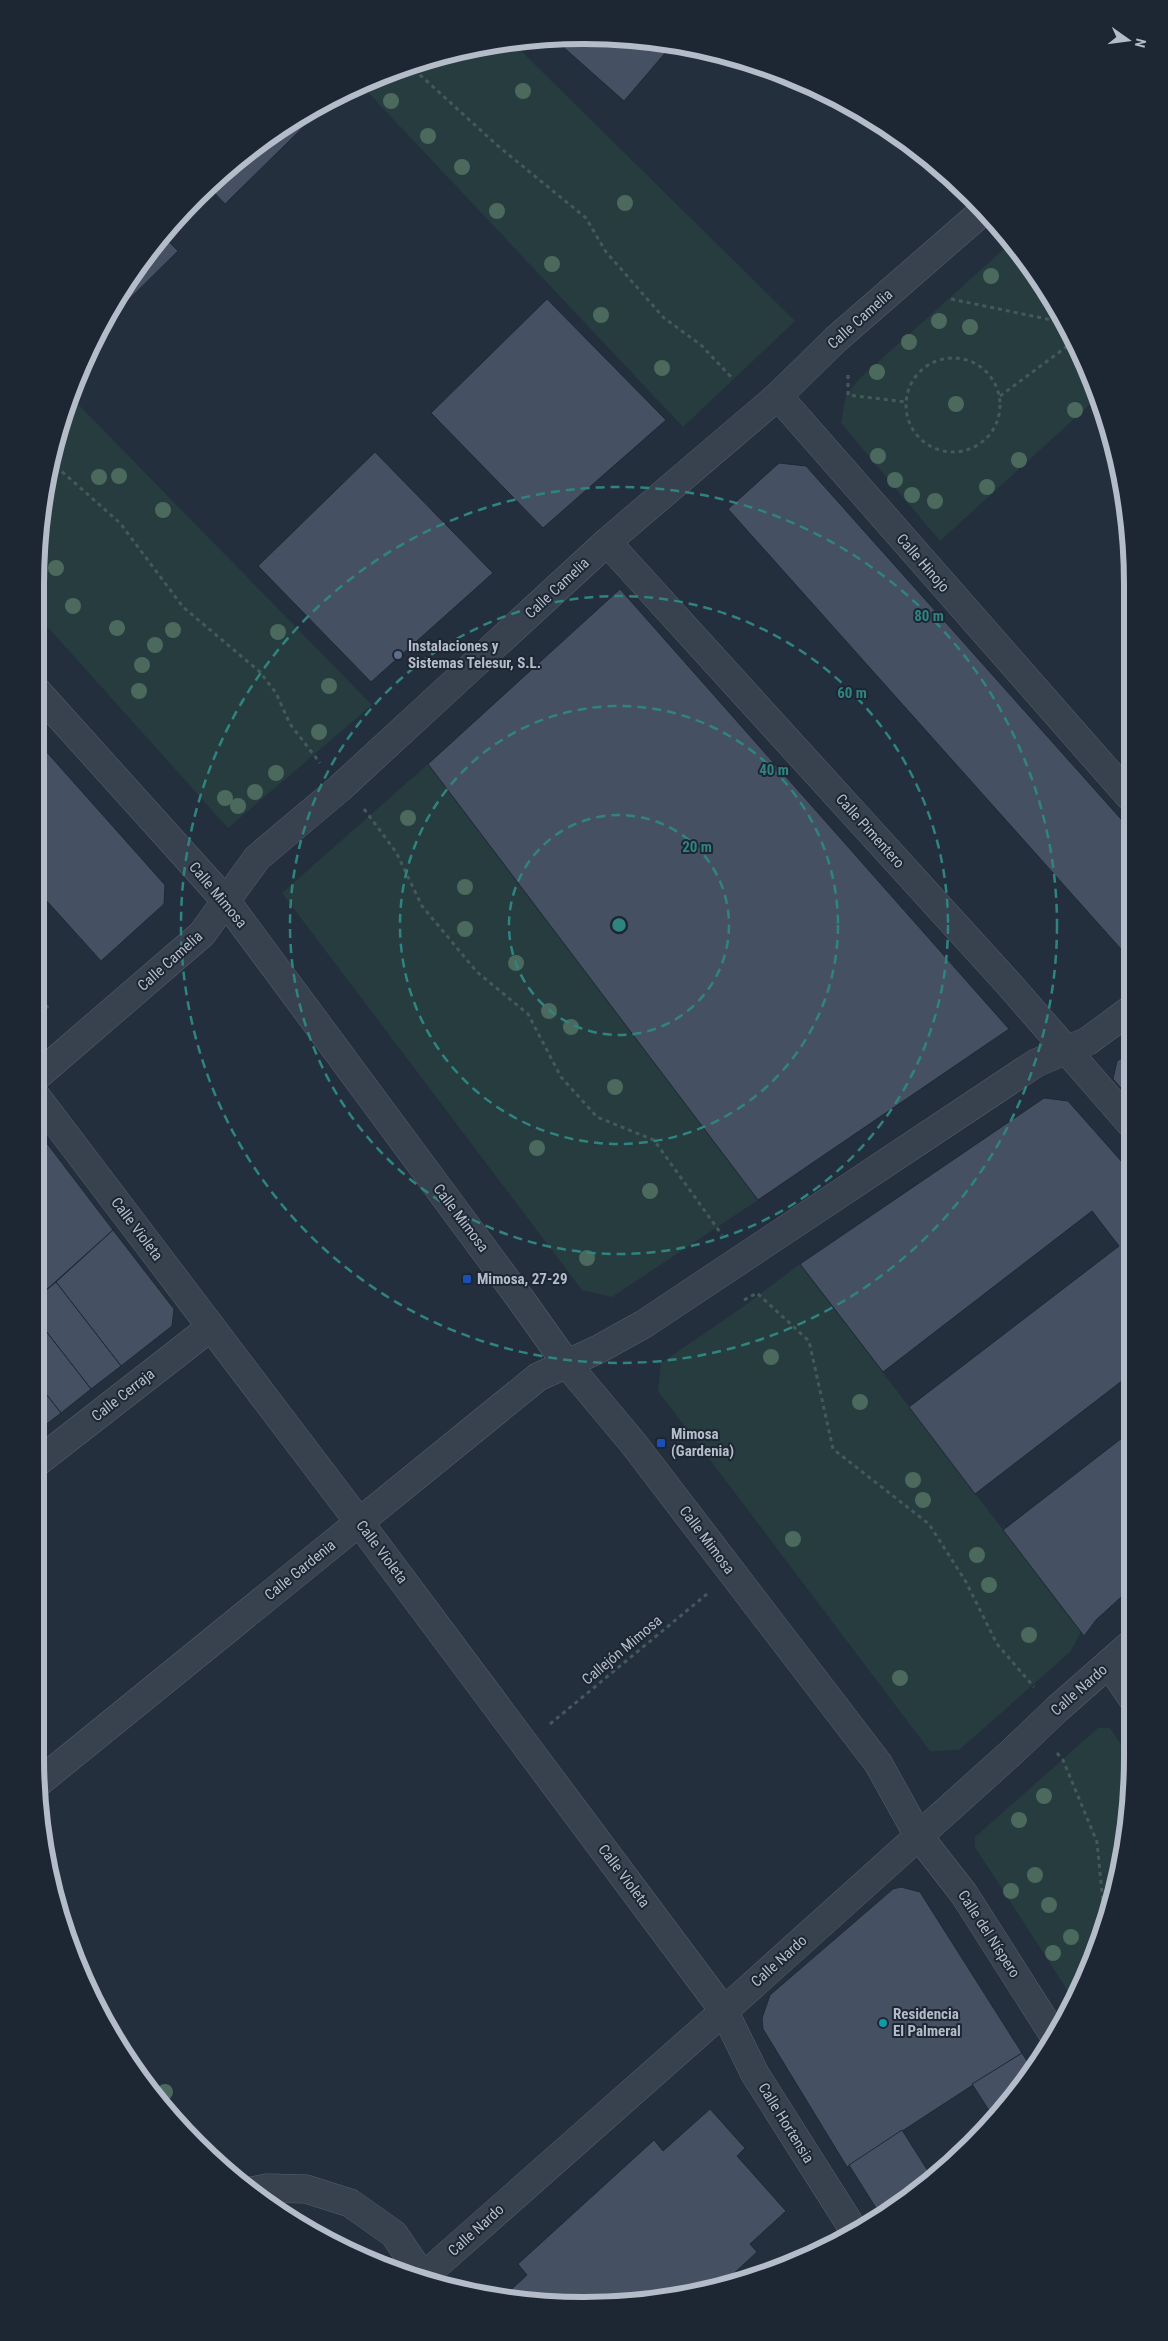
<svg xmlns="http://www.w3.org/2000/svg" width="1168" height="2341" font-family="'Roboto Condensed',sans-serif">
<style>
.green{fill:#263c3f}
.building{fill:#455162;stroke:#1f2835}
.lines{fill:none;stroke-linecap:round;stroke-linejoin:round}
.minor-casing{stroke:#565f6c;stroke-width:29}
.path{stroke:#44595c;stroke-width:3;stroke-dasharray:4 4;stroke-linecap:butt}
.minor{stroke:#38414e;stroke-width:28}
.tree{fill:#4b6a5d}
.ring{fill:none;stroke:#308480;stroke-width:2.5;stroke-dasharray:9 6}
.service-dot{fill:#5c6f8a;stroke:#1d2633;stroke-width:2}
.transit-dot{fill:#1a4fb4;stroke:#1d2633;stroke-width:2}
.culture-dot{fill:#0f9aa8;stroke:#1d2633;stroke-width:2}
.labels{text-anchor:middle;stroke-width:4;stroke-linejoin:round;paint-order:stroke}
.street-label{font-size:15px;fill:#b4bcc9;stroke:#1d2633}
.poi-label{font-size:15px;font-weight:bold;fill:#b4bcc9;stroke:#1d2633;text-anchor:start}
.rim{fill:none;stroke:#b4bcc9;stroke-width:6}
.centre{fill:#308480;stroke:#1d2633;stroke-width:2.5}
.ring-label{font-size:15px;text-anchor:middle;font-weight:bold;fill:#308480;stroke:#1d2633;stroke-width:4;stroke-linejoin:round;paint-order:stroke}
</style>
<rect width="100%" height="100%" fill="#242f3e"/>
<g class="green">
<polygon points="510,40 795,321 683,427 361,85 407,64"/>
<polygon points="1012,242 1020,250 1091,374 1098,397 940,541 841,423 846,395 859,379"/>
<polygon points="71,397 372,705 228,828 36,614 36,548 54,442"/>
<polygon points="428,764 758,1200 612,1297 582,1290 282,893"/>
<polygon points="800,1264 1081,1632 1070,1652 959,1750 930,1751 658,1391 661,1363 740,1309"/>
<polygon points="1098,1728 1110,1728 1132,1761 1132,1793 1114,1899 1075,2002 975,1847 975,1837"/>
</g>
<g class="building">
<polygon points="620,36 672,45 624,101 553,38"/>
<polygon points="334,97 225,204 208,186 222,171 309,109"/>
<polygon points="162,235 178,251 101,327 148,250"/>
<polygon points="547,299 666,420 543,528 431,413"/>
<polygon points="375,452 493,573 371,682 258,566"/>
<polygon points="779,463 806,466 1129,828 1129,958 728,509"/>
<polygon points="620,589 1009,1029 758,1200 428,764"/>
<polygon points="36,740 165,885 164,904 101,961 36,889"/>
<polygon points="36,991 50,1007 36,1019"/>
<polygon points="1130,1053 1130,1098 1113,1079 1117,1061"/>
<polygon points="1044,1098 1068,1101 1130,1171 1131,1374 975,1494 909,1407 1119,1246 1092,1211 883,1372 800,1264"/>
<polygon points="36,1133 39,1133 113,1230 35,1300"/>
<polygon points="113,1230 174,1309 172,1326 121,1366 56,1282"/>
<polygon points="56,1282 121,1366 91,1389 35,1317 35,1300"/>
<polygon points="35,1317 91,1389 61,1413 35,1380"/>
<polygon points="35,1380 61,1413 35,1433"/>
<polygon points="1131,1431 1131,1588 1096,1620 1084,1636 1003,1530"/>
<polygon points="901,1887 920,1892 1022,2053 847,2167 763,2029 762,2018 770,1995 893,1889"/>
<polygon points="1022,2053 1033,2071 994,2118 972,2084"/>
<polygon points="710,2109 745,2148 737,2156 786,2211 750,2244 757,2252 717,2289 655,2301 548,2305 501,2299 527,2275 518,2264 654,2140 663,2151"/>
<polygon points="902,2130 933,2179 918,2193 881,2216 849,2165"/>
</g>
<g class="lines">
<g class="minor-casing">
<g id="minor">
<polyline points="778,396 1129,796"/>
<polyline points="607,542 1008,983 1130,1123"/>
<polyline points="36,690 226,901 522,1301 566,1363 633,1443 878,1763 918,1835 964,1894 1055,2037"/>
<polyline points="36,1077 202,934 257,858 340,788 607,542 778,396 835,340 982,212"/>
<polyline points="36,1096 359,1522 724,2011 755,2074 855,2232"/>
<polyline points="35,1464 211,1327"/>
<polyline points="1109,1664 1132,1698"/>
<polyline points="38,1783 538,1377 599,1349 644,1324 1036,1063 1088,1041 1130,1010"/>
<polyline points="252,2191 267,2188 306,2189 350,2203 394,2234 425,2280"/>
<polyline points="424,2276 724,2011 1012,1752 1056,1710 1131,1644"/>
</g>
</g>
<g class="path">
<polyline points="408,64 498,146 586,218 606,252 664,318 701,345 733,379"/>
<polyline points="951,299 1061,322"/>
<circle cx="953" cy="405" r="47"/>
<polyline points="848,375 848,395 906,402"/>
<polyline points="1000,396 1073,342"/>
<polyline points="50,461 120,523 183,607 260,672 276,693 290,724 320,763"/>
<polyline points="364,809 396,852 422,906 477,972 528,1014 561,1077 597,1117 654,1140 722,1235"/>
<polyline points="744,1300 757,1293 809,1341 833,1449 929,1524 966,1582 997,1644 1034,1687"/>
<polyline points="550,1724 707,1594"/>
<polyline points="1057,1753 1063,1760 1097,1842 1105,1923"/>
</g>
<use href="#minor" class="minor"/>
</g>
<g class="tree">
<circle cx="523" cy="91" r="8"/>
<circle cx="391" cy="101" r="8"/>
<circle cx="428" cy="136" r="8"/>
<circle cx="462" cy="167" r="8"/>
<circle cx="625" cy="203" r="8"/>
<circle cx="497" cy="211" r="8"/>
<circle cx="552" cy="264" r="8"/>
<circle cx="991" cy="276" r="8"/>
<circle cx="601" cy="315" r="8"/>
<circle cx="939" cy="321" r="8"/>
<circle cx="970" cy="327" r="8"/>
<circle cx="909" cy="342" r="8"/>
<circle cx="662" cy="368" r="8"/>
<circle cx="877" cy="372" r="8"/>
<circle cx="956" cy="404" r="8"/>
<circle cx="1075" cy="410" r="8"/>
<circle cx="878" cy="456" r="8"/>
<circle cx="1019" cy="460" r="8"/>
<circle cx="119" cy="476" r="8"/>
<circle cx="99" cy="477" r="8"/>
<circle cx="895" cy="480" r="8"/>
<circle cx="987" cy="487" r="8"/>
<circle cx="912" cy="495" r="8"/>
<circle cx="935" cy="501" r="8"/>
<circle cx="163" cy="510" r="8"/>
<circle cx="56" cy="568" r="8"/>
<circle cx="73" cy="606" r="8"/>
<circle cx="117" cy="628" r="8"/>
<circle cx="173" cy="630" r="8"/>
<circle cx="278" cy="632" r="8"/>
<circle cx="155" cy="645" r="8"/>
<circle cx="142" cy="665" r="8"/>
<circle cx="329" cy="686" r="8"/>
<circle cx="139" cy="691" r="8"/>
<circle cx="319" cy="732" r="8"/>
<circle cx="276" cy="773" r="8"/>
<circle cx="255" cy="792" r="8"/>
<circle cx="225" cy="798" r="8"/>
<circle cx="238" cy="806" r="8"/>
<circle cx="408" cy="818" r="8"/>
<circle cx="465" cy="887" r="8"/>
<circle cx="465" cy="929" r="8"/>
<circle cx="516" cy="963" r="8"/>
<circle cx="549" cy="1011" r="8"/>
<circle cx="571" cy="1027" r="8"/>
<circle cx="615" cy="1087" r="8"/>
<circle cx="537" cy="1148" r="8"/>
<circle cx="650" cy="1191" r="8"/>
<circle cx="587" cy="1258" r="8"/>
<circle cx="771" cy="1357" r="8"/>
<circle cx="860" cy="1402" r="8"/>
<circle cx="913" cy="1480" r="8"/>
<circle cx="923" cy="1500" r="8"/>
<circle cx="793" cy="1539" r="8"/>
<circle cx="977" cy="1555" r="8"/>
<circle cx="989" cy="1585" r="8"/>
<circle cx="1029" cy="1635" r="8"/>
<circle cx="900" cy="1678" r="8"/>
<circle cx="1044" cy="1796" r="8"/>
<circle cx="1019" cy="1820" r="8"/>
<circle cx="1035" cy="1875" r="8"/>
<circle cx="1011" cy="1891" r="8"/>
<circle cx="1049" cy="1905" r="8"/>
<circle cx="1071" cy="1937" r="8"/>
<circle cx="1053" cy="1953" r="8"/>
<circle cx="165" cy="2092" r="8"/>
</g>
<g class="ring">
<circle cx="619" cy="925" r="110"/>
<circle cx="619" cy="925" r="219"/>
<circle cx="619" cy="925" r="329"/>
<circle cx="619" cy="925" r="438"/>
</g>
<circle class="service-dot" cx="398" cy="655" r="5"/>
<g class="transit-dot">
<rect x="462" y="1274" width="10" height="10" rx="2.5"/>
<rect x="656" y="1438" width="10" height="10" rx="2.5"/>
</g>
<circle class="culture-dot" cx="883" cy="2023" r="5"/>
<g class="labels">
<g class="street-label">
<text transform="translate(860 319) rotate(-42)" y="5">Calle Camelia</text>
<text transform="translate(923 563) rotate(49)" y="5">Calle Hinojo</text>
<text transform="translate(557 588) rotate(-43)" y="5">Calle Camelia</text>
<text transform="translate(870 831) rotate(48)" y="5">Calle Pimentero</text>
<text transform="translate(218 895) rotate(50)" y="5">Calle Mimosa</text>
<text transform="translate(170 961) rotate(-42)" y="5">Calle Camelia</text>
<text transform="translate(461 1218) rotate(53)" y="5">Calle Mimosa</text>
<text transform="translate(137 1229) rotate(53)" y="5">Calle Violeta</text>
<text transform="translate(123 1395) rotate(-38)" y="5">Calle Cerraja</text>
<text transform="translate(707 1540) rotate(53)" y="5">Calle Mimosa</text>
<text transform="translate(382 1552) rotate(53)" y="5">Calle Violeta</text>
<text transform="translate(300 1570) rotate(-39)" y="5">Calle Gardenia</text>
<text transform="translate(622 1650) rotate(-40)" y="5">Callejón Mimosa</text>
<text transform="translate(1079 1690) rotate(-41)" y="5">Calle Nardo</text>
<text transform="translate(624 1876) rotate(53)" y="5">Calle Violeta</text>
<text transform="translate(989 1934) rotate(57)" y="5">Calle del Níspero</text>
<text transform="translate(779 1961) rotate(-42)" y="5">Calle Nardo</text>
<text transform="translate(786 2123) rotate(58)" y="5">Calle Hortensia</text>
<text transform="translate(476 2230) rotate(-42)" y="5">Calle Nardo</text>
</g>
<g class="poi-label">
<text x="408" y="651">Instalaciones y<tspan x="408" dy="17">Sistemas Telesur, S.L.</tspan></text>
<text x="477" y="1284">Mimosa, 27-29</text>
<text x="671" y="1439">Mimosa<tspan x="671" dy="17">(Gardenia)</tspan></text>
<text x="893" y="2019">Residencia<tspan x="893" dy="17">El Palmeral</tspan></text>
</g>
</g>
<path d="M0 0H1168V2341H0ZM584 44H584A540 540 0 0 1 1124 584V1757A540 540 0 0 1 584 2297H584A540 540 0 0 1 44 1757V584A540 540 0 0 1 584 44Z" fill="#1d2633" fill-rule="evenodd"/>
<path class="rim" d="M584 44H584A540 540 0 0 1 1124 584V1757A540 540 0 0 1 584 2297H584A540 540 0 0 1 44 1757V584A540 540 0 0 1 584 44Z"/>
<circle cx="619" cy="925" r="8" class="centre"/>
<g class="ring-label">
<text x="929" y="621">80 m</text>
<text x="852" y="698">60 m</text>
<text x="774" y="775">40 m</text>
<text x="697" y="852">20 m</text>
</g>
<g transform="translate(1128 40) rotate(104)" stroke="#1d2633" stroke-width="4" paint-order="stroke">
<path d="M0-4L9 19L0 12L-9 19Z" fill="#b4bcc9"/>
<text y="-8" font-size="14" font-weight="bold" text-anchor="middle" fill="#b4bcc9">N</text>
</g>
</svg>
